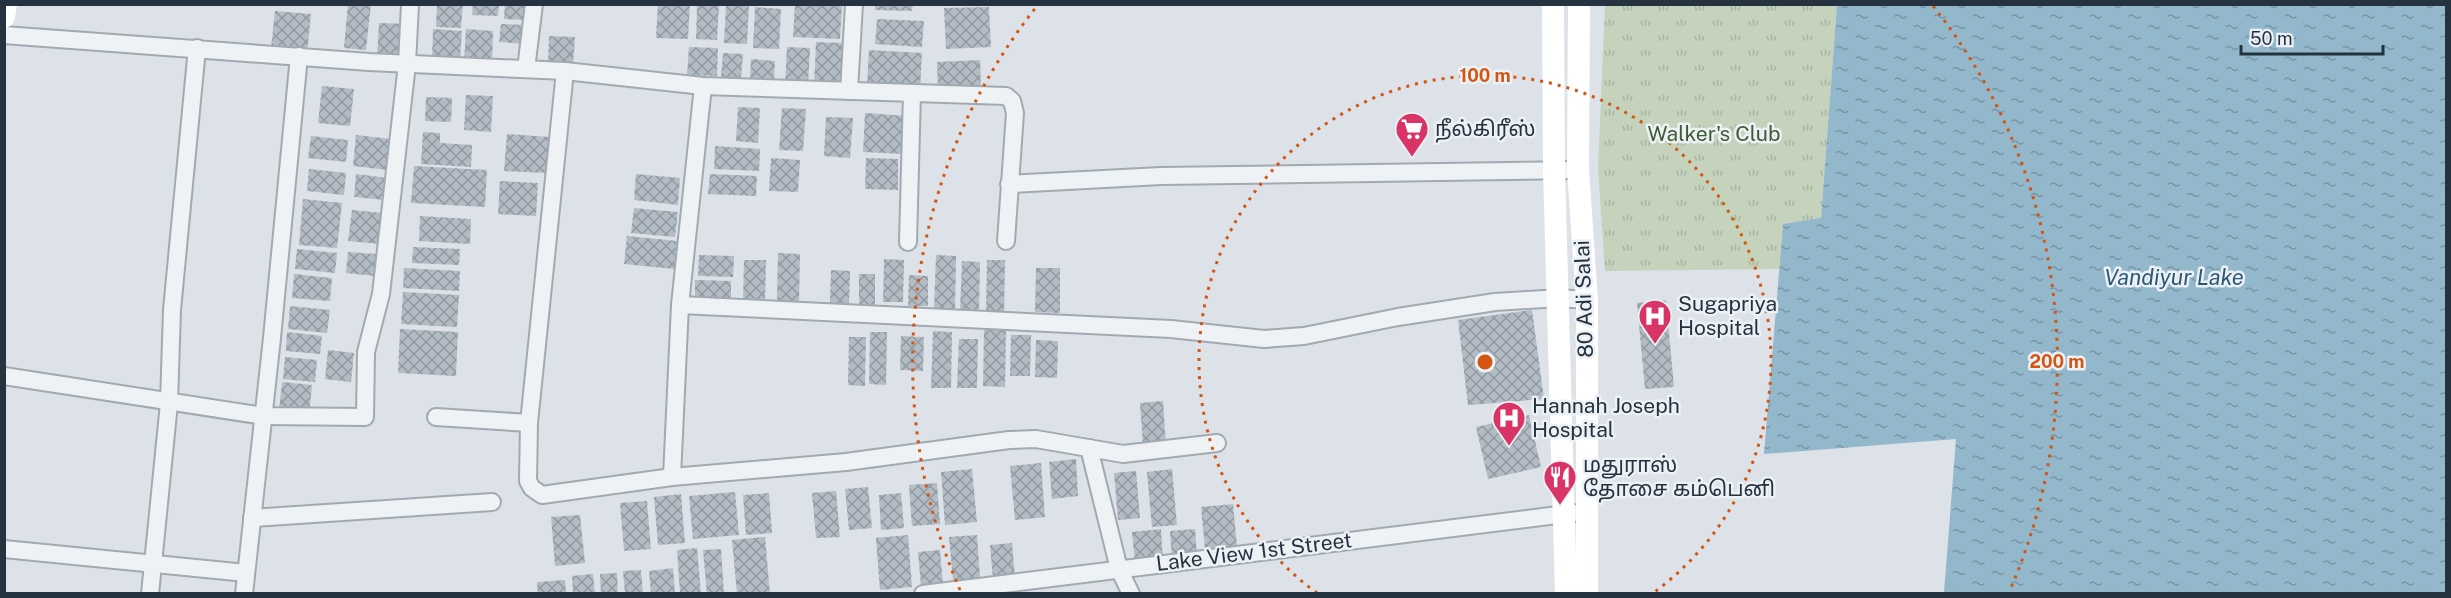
<svg xmlns="http://www.w3.org/2000/svg" width="2451" height="598" font-family="'Public Sans','Noto Sans Tamil',sans-serif">
<style>
.grass{fill:url(#grass-tufts)}
.water{fill:url(#water-ripples)}
.building{fill:url(#building-cross-hatch)}
.lines{fill:none;stroke-linecap:round;stroke-linejoin:round}
.street-casing{stroke:#a1aab1;stroke-width:20}
.street{stroke:#eff2f5;stroke-width:16}
.secondary{stroke:#fff;stroke-width:22}
.ring{fill:none;stroke:#d45511;stroke-width:3;stroke-dasharray:3 6}
.labels{text-anchor:middle;stroke-width:5;stroke-linejoin:round;paint-order:stroke}
.poi-label{font-size:21px;fill:#25323f;stroke:#ebf1f5;text-anchor:start}
.park-label{font-size:21px;fill:#3f5b31;stroke:#ebf1f5}
.street-label{font-size:21px;fill:#25323f;stroke:#ebf1f5}
.water-label{font-size:22px;font-style:italic;fill:#2c5875;stroke:#ebf1f5}
.centre{fill:#d45511;stroke:#ebf1f5;stroke-width:3}
.ring-label{font-size:18px;text-anchor:middle;font-weight:bold;fill:#d45511;stroke:#ebf1f5;stroke-width:5;stroke-linejoin:round;paint-order:stroke}
</style>
<defs>
<pattern id="grass-tufts" width="24" height="20" patternUnits="userSpaceOnUse" patternTransform="scale(1.5)"><rect width="24" height="20" fill="#c5d2bc"/><path d="M3 7l-1-3M5 7V3M7 7l1-3M15 17l-1-3M17 17v-4M19 17l1-3" fill="none" stroke="#a9b5a3"/></pattern>
<pattern id="water-ripples" width="26" height="14" patternUnits="userSpaceOnUse" patternTransform="scale(1.5)"><rect width="26" height="14" fill="#93b7cb"/><path d="M2 4q2-2 4 0t4 0M15 11q2-2 4 0t4 0" fill="none" stroke="#7895a6"/></pattern>
<pattern id="building-cross-hatch" width="8" height="8" patternUnits="userSpaceOnUse" patternTransform="scale(1.5)"><rect width="8" height="8" fill="#b3bcc5"/><path d="M0 0l8 8M0 8l8-8" fill="none" stroke="#9199a1"/></pattern>
</defs>
<rect width="100%" height="100%" fill="#dce2e7"/>
<polygon class="grass" points="1605,5 1837,5 1821,219 1783,224 1779,269 1605,271 1598,169"/>
<polygon class="water" points="1837,5 2446,5 2446,593 1944,593 1956,439 1764,454 1783,224 1821,218"/>
<g class="building">
<polygon points="348,4 371,4 366,50 344,48"/>
<polygon points="437,4 463,4 461,28 436,27"/>
<polygon points="473,4 499,4 498,16 472,15"/>
<polygon points="505,4 527,4 526,20 504,19"/>
<polygon points="658,4 690,4 688,39 656,38"/>
<polygon points="726,4 749,5 747,44 724,43"/>
<polygon points="795,4 842,4 840,39 793,37"/>
<polygon points="875,4 913,4 912,11 875,10"/>
<polygon points="697,5 719,5 717,40 696,39"/>
<polygon points="755,7 781,9 779,49 753,48"/>
<polygon points="989,7 991,47 946,49 944,8"/>
<polygon points="275,11 311,14 307,53 271,49"/>
<polygon points="877,19 924,21 922,47 875,44"/>
<polygon points="379,23 406,24 404,60 377,58"/>
<polygon points="501,24 526,25 525,44 499,42"/>
<polygon points="433,29 462,31 460,60 432,58"/>
<polygon points="466,29 493,31 492,63 464,62"/>
<polygon points="549,36 575,37 573,66 548,65"/>
<polygon points="816,42 845,43 842,87 814,86"/>
<polygon points="689,47 718,48 717,76 687,75"/>
<polygon points="787,47 810,48 808,85 785,84"/>
<polygon points="869,50 922,53 920,89 867,86"/>
<polygon points="723,53 743,54 741,78 721,77"/>
<polygon points="751,59 775,61 774,81 750,80"/>
<polygon points="980,60 981,90 938,91 937,62"/>
<polygon points="322,86 354,89 350,126 318,123"/>
<polygon points="466,95 493,96 491,132 464,130"/>
<polygon points="426,97 452,98 451,122 425,121"/>
<polygon points="738,107 760,108 758,143 736,141"/>
<polygon points="782,108 806,109 803,151 779,150"/>
<polygon points="865,113 906,116 904,154 863,152"/>
<polygon points="826,117 853,118 850,158 824,156"/>
<polygon points="423,132 440,133 440,143 472,145 471,167 421,164"/>
<polygon points="507,134 549,137 546,173 504,171"/>
<polygon points="356,135 392,139 388,170 353,166"/>
<polygon points="311,136 348,140 346,162 308,158"/>
<polygon points="715,146 760,149 759,171 714,169"/>
<polygon points="771,158 800,160 798,192 769,191"/>
<polygon points="866,158 898,159 898,190 865,189"/>
<polygon points="414,166 487,170 485,207 411,203"/>
<polygon points="309,169 346,173 344,195 307,191"/>
<polygon points="356,174 388,178 385,200 354,197"/>
<polygon points="636,174 680,178 678,205 634,200"/>
<polygon points="710,174 757,176 756,196 708,194"/>
<polygon points="500,181 538,183 536,216 498,214"/>
<polygon points="303,199 342,203 337,248 299,245"/>
<polygon points="634,208 678,212 675,237 631,233"/>
<polygon points="352,210 383,213 380,244 348,241"/>
<polygon points="420,216 471,219 470,244 419,241"/>
<polygon points="627,236 677,241 674,269 624,264"/>
<polygon points="413,247 460,249 459,265 412,263"/>
<polygon points="297,249 337,253 335,273 295,269"/>
<polygon points="348,252 377,254 375,276 346,273"/>
<polygon points="778,253 800,254 799,302 777,301"/>
<polygon points="699,255 734,256 733,277 698,276"/>
<polygon points="936,255 956,256 955,311 934,310"/>
<polygon points="884,259 904,260 903,302 883,302"/>
<polygon points="744,260 766,260 765,302 743,301"/>
<polygon points="987,260 1005,260 1004,316 986,315"/>
<polygon points="962,261 980,262 979,311 960,311"/>
<polygon points="404,268 460,271 459,291 403,288"/>
<polygon points="1036,268 1060,268 1060,313 1035,312"/>
<polygon points="831,270 850,271 849,304 830,303"/>
<polygon points="294,274 332,278 330,301 292,298"/>
<polygon points="859,274 875,274 875,305 859,304"/>
<polygon points="909,275 928,276 928,306 908,306"/>
<polygon points="695,280 731,281 731,301 695,301"/>
<polygon points="403,292 459,295 457,327 401,324"/>
<polygon points="1666,300 1674,387 1645,389 1637,303"/>
<polygon points="290,306 330,310 327,333 288,329"/>
<polygon points="1532,310 1544,399 1468,405 1458,320"/>
<polygon points="984,328 1006,329 1005,387 983,386"/>
<polygon points="400,329 458,332 456,376 398,373"/>
<polygon points="933,331 952,332 951,388 931,388"/>
<polygon points="287,332 322,336 320,354 286,351"/>
<polygon points="870,332 887,332 886,385 869,384"/>
<polygon points="1011,335 1031,335 1030,376 1010,376"/>
<polygon points="901,336 924,337 923,371 900,370"/>
<polygon points="849,337 866,337 865,386 848,385"/>
<polygon points="959,339 978,339 977,388 957,388"/>
<polygon points="1036,340 1058,341 1057,378 1035,377"/>
<polygon points="328,350 354,353 351,382 325,379"/>
<polygon points="285,357 317,360 315,382 283,379"/>
<polygon points="282,382 312,385 309,414 279,411"/>
<polygon points="1163,401 1166,445 1143,447 1140,403"/>
<polygon points="1529,415 1541,467 1488,479 1476,427"/>
<polygon points="1076,459 1078,496 1052,499 1049,462"/>
<polygon points="1041,463 1045,517 1015,520 1010,466"/>
<polygon points="972,469 977,522 945,525 941,472"/>
<polygon points="1172,469 1177,525 1152,527 1147,472"/>
<polygon points="1136,471 1140,518 1118,520 1114,473"/>
<polygon points="937,483 940,524 912,526 909,485"/>
<polygon points="868,487 872,528 849,530 845,489"/>
<polygon points="836,491 840,537 816,538 812,493"/>
<polygon points="735,492 739,535 693,539 689,496"/>
<polygon points="769,493 772,533 746,535 743,495"/>
<polygon points="901,493 904,528 881,530 879,495"/>
<polygon points="681,494 685,543 658,545 654,497"/>
<polygon points="647,501 651,549 624,551 620,503"/>
<polygon points="1233,504 1237,546 1205,549 1201,507"/>
<polygon points="580,515 585,563 555,566 551,517"/>
<polygon points="1161,529 1163,561 1135,564 1132,532"/>
<polygon points="1195,529 1197,556 1172,558 1170,531"/>
<polygon points="908,535 912,587 880,590 876,538"/>
<polygon points="977,535 980,578 953,580 949,537"/>
<polygon points="765,537 770,594 737,594 732,540"/>
<polygon points="1012,543 1015,578 993,580 990,545"/>
<polygon points="697,548 701,594 680,594 677,550"/>
<polygon points="721,549 724,594 707,594 703,550"/>
<polygon points="940,550 943,584 921,586 918,552"/>
<polygon points="673,568 675,594 651,594 649,571"/>
<polygon points="641,570 643,594 625,594 623,571"/>
<polygon points="617,573 618,594 601,594 600,574"/>
<polygon points="593,574 595,594 573,594 572,576"/>
<polygon points="565,580 566,594 538,594 537,582"/>
</g>
<g class="lines">
<g class="street-casing">
<g id="street">
<polyline points="4,35 369,62 565,71 703,86 1006,96 1012,101 1015,113 1006,241"/>
<polyline points="526,69 534,4"/>
<polyline points="849,91 854,4"/>
<polyline points="1009,184 1161,176 1578,170"/>
<polyline points="908,242 912,93"/>
<polyline points="680,305 1171,329 1264,339 1304,336 1398,317 1495,302 1559,298 1587,300"/>
<polyline points="4,376 264,416 365,417 366,352 381,294 407,64 410,4"/>
<polyline points="436,417 529,423 565,71"/>
<polyline points="529,423 528,481 532,488 542,495 672,477 680,305 703,86"/>
<polyline points="1089,448 1119,569 1131,594"/>
<polyline points="672,477 846,462 1009,440 1036,439 1123,454 1217,443"/>
<polyline points="252,518 492,502"/>
<polyline points="4,549 246,573"/>
<polyline points="150,594 169,403 172,310 197,48"/>
<polyline points="244,594 272,338 299,56"/>
<polyline points="923,594 1574,513"/>
</g>
</g>
<use href="#street" class="street"/>
<g class="secondary">
<polyline points="1553,4 1554,170 1566,594"/>
<polyline points="1579,4 1578,170 1587,300 1587,594"/>
<polyline points="4,17 6,4"/>
</g>
</g>
<g class="ring">
<path d="M1317 593A286 286 0 1 1 1653 593"/>
<path d="M960 590A572 572 0 0 1 1037 6M1933 6A572 572 0 0 1 2010 590"/>
</g>
<defs>
<g id="supermarket-pin" transform="scale(1.725)"><path d="M0 17L-7.5 6A9.5 9.5 0 1 1 7.5 6Z" fill="#d83566" stroke="#ebf1f5"/><path d="M-6-5.5h2.5l.6 2H6L4.5 2H-2.5L-4.4-4H-6ZM-1.5 3.2a1.3 1.3 0 1 0 .1 0ZM3 3.2a1.3 1.3 0 1 0 .1 0Z" fill="#fff"/></g>
<g id="hospital-pin" transform="scale(1.725)"><path d="M0 17L-7.5 6A9.5 9.5 0 1 1 7.5 6Z" fill="#d83566" stroke="#ebf1f5"/><path d="M-5-5h3v3.5h4V-5h3V5h-3V1.5h-4V5h-3Z" fill="#fff"/></g>
<g id="restaurant-pin" transform="scale(1.725)"><path d="M0 17L-7.5 6A9.5 9.5 0 1 1 7.5 6Z" fill="#d83566" stroke="#ebf1f5"/><path d="M-5-6h1v4h1v-4h1v4h1v-4h1v5L-1.5 .5V6h-2V.5L-5-1ZM5-6V6H3V1.5H1.5Q1.5-4 5-6Z" fill="#fff"/></g>
</defs>
<g fill-rule="evenodd">
<use href="#supermarket-pin" x="1412" y="129"/>
<use href="#hospital-pin" x="1655" y="316"/>
<use href="#hospital-pin" x="1509" y="418"/>
<use href="#restaurant-pin" x="1560" y="477"/>
</g>
<g class="labels">
<g class="poi-label">
<text x="1435" y="136">நீல்கிரீஸ்</text>
<text x="1678" y="311">Sugapriya<tspan x="1678" dy="24">Hospital</tspan></text>
<text x="1532" y="413">Hannah Joseph<tspan x="1532" dy="24">Hospital</tspan></text>
<text x="1583" y="472">மதுராஸ்<tspan x="1583" dy="24">தோசை கம்பெனி</tspan></text>
</g>
<g class="park-label">
<text x="1714" y="141">Walker's Club</text>
</g>
<g class="street-label">
<text transform="translate(1584 299) rotate(-92)" y="7">80 Adi Salai</text>
<text transform="translate(1254 552) rotate(-7)" y="7">Lake View 1st Street</text>
</g>
<g class="water-label">
<text x="2174" y="285">Vandiyur Lake</text>
</g>
</g>
<circle cx="1485" cy="362" r="9" class="centre"/>
<g class="ring-label">
<text x="1485" y="82">100 m</text>
<text x="2057" y="368">200 m</text>
</g>
<rect width="2451" height="598" fill="none" stroke="#25323f" stroke-width="12"/>
<path d="M2241 45v9h142v-9" fill="none" stroke="#25323f" stroke-width="3"/>
<text x="2250" y="45" font-size="18" fill="#25323f" stroke="#ebf1f5" stroke-width="4.5" paint-order="stroke">50 m</text>
</svg>
